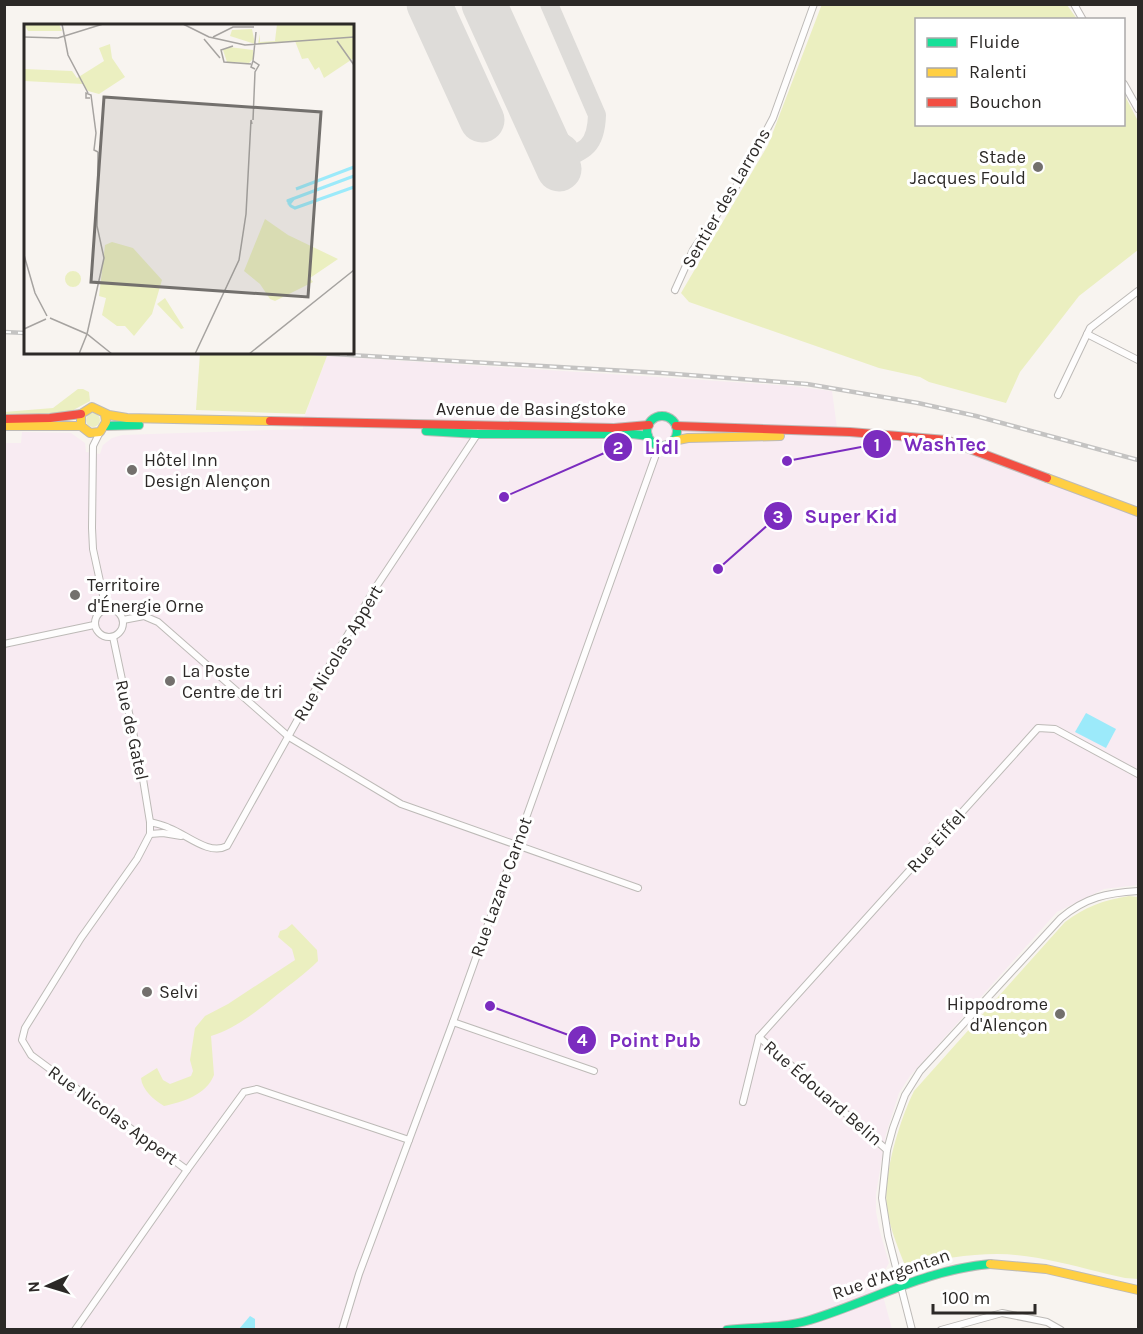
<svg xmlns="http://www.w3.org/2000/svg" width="1143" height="1334" font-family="Karla,sans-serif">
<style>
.industrial{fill:#f8ebf2}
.green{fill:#ebefc0}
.water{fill:#9ceafa}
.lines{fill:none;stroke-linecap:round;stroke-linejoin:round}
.taxiway{stroke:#dedcd9;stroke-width:18}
.runway{stroke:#dedcd9;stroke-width:45}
.street-casing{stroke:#bdbab7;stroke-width:8}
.fast-casing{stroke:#bdbab7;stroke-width:10}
.slow-casing{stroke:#bdbab7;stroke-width:10}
.jam-casing{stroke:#bdbab7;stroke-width:10}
.street{stroke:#fefdfd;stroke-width:6}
.fast{stroke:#16e098;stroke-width:8}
.slow{stroke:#ffcf43;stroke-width:8}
.jam{stroke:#f24e42;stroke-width:8}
.rail-casing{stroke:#c4c3c2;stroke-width:4.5}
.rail{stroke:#fff;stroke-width:2;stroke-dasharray:7;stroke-linecap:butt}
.poi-dot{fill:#73706d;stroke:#fff;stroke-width:2}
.labels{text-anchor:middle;stroke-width:6;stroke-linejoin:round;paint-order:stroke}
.poi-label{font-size:18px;fill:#2c2927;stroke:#fff;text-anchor:start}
.street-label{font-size:18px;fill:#2c2927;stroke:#fff}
.inset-river{fill:none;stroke:#9ceafa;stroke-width:3}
.inset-road{fill:none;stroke:#a6a3a0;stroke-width:1.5}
.view{fill:#73706d;fill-opacity:0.15;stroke:#73706d;stroke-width:3}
.inset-edge{fill:none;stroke:#2c2927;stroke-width:3}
.leader{fill:none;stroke:#7b2cbf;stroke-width:2}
.callout-dot{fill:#7b2cbf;stroke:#fff;stroke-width:2}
.mark-label{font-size:18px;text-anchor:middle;font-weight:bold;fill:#fff}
.callout-label{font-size:20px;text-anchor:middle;font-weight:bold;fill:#7b2cbf;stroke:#fff;stroke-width:6;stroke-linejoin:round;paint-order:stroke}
</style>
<rect width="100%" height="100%" fill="#f8f4f0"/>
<polygon class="industrial" points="327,356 689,379 791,386 832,391 837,428 921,433 951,438 1138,509 1138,885 1104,889 1057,912 910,1076 899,1093 886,1134 876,1194 876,1212 880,1232 889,1263 879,1281 892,1329 5,1329 4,443 21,443 22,432 71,433 85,443 86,452 100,454 103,445 112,438 122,435 303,429 304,418"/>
<g class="green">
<polygon points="822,4 1067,5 1077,19 916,20 916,124 1124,124 1124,94 1138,121 1138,250 1079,296 1020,372 1006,403 929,382 920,377 879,368 689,302 681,293 768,145"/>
<polygon points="270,352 327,356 305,414 196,410 200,353"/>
<polygon points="78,389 83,389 89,392 90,401 66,414 5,416 4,412 53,408"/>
<circle cx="93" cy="420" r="7"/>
<path d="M1129,896L1138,897V1279L1125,1278C1083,1269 1039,1254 997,1254C968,1254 937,1259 909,1266L904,1263C897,1245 890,1228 887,1209C882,1177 900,1119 914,1091L1065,922C1085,907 1103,900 1129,896Z"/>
<path d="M292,924L317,950L318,961C305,974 292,983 278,994C257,1011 237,1028 211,1036L214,1075C206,1095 183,1102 164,1106C154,1100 142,1090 141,1078L157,1068L163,1080L170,1084L191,1076L193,1071L190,1060L195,1028L205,1016L228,1004L295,960L292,949L278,937L280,931L286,929Z"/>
</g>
<g class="water">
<polygon points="1086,713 1116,729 1106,748 1075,732"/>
<polygon points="250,1316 255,1319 255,1329 239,1329"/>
</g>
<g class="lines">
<g class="taxiway">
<path d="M549,4L597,115C596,148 584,151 556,162"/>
<path d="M540,128C549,140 560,137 569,147V156L560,162"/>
</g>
<g class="runway">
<polyline points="429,4 482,120"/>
<polyline points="484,4 559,169"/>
</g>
<g class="street-casing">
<g id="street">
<polyline points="1074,4 1083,20"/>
<polyline points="1124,84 1138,109"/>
<polyline points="675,290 693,250 739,182 773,118 814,4"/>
<polyline points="1087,334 1138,360"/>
<polyline points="1058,395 1090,328 1138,291"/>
<polyline points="100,432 93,446 92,528 93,549 106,609"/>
<circle cx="109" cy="623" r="14"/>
<polyline points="123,620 144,616 158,622 289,737 401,804 638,888"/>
<polyline points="113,637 143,779 150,822 150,834 137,859 81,938 25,1028 22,1040 31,1055 187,1170 244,1092 257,1089 409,1140"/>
<polyline points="4,644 94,625"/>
<path d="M150,822C157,824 163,825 169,828C186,834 209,856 227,846L298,719L374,590L478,433"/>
<polyline points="150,834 163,833 181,836"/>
<polyline points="453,1022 594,1071"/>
<polyline points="759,1037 887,1150"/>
<polyline points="743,1102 759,1037 1038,728 1055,729 1138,774"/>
<polyline points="75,1330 187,1170"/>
<polyline points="342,1330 359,1274 453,1022 659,446"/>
<path d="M912,1330L888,1236L882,1198L887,1150L893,1128L905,1095L920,1071L1061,918C1086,897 1107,893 1138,891"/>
<polyline points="941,1330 1002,1313 1047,1322 1061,1330"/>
</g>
</g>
<g class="fast-casing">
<g id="fast">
<circle cx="662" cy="431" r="15"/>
<polyline points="105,426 139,425"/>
<polyline points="426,431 478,434 633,434 648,436"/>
<path d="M727,1330C755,1327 783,1328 810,1320C872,1301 924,1270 990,1264"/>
</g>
</g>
<g class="slow-casing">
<g id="slow">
<polyline points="105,414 106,422 100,432 90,433 81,426 81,414 92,407 109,415 127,418 270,421"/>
<polyline points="4,426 81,426"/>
<polyline points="673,441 688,438 780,436"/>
<polyline points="1047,478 1138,512"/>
<polyline points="990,1264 1046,1269 1138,1290"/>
</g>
</g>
<g class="jam-casing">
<g id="jam">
<polyline points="4,419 50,418 81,414"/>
<polyline points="270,421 614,428 649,425"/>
<polyline points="676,426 850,432 946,440 1047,478"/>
</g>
</g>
<use href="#street" class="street"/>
<use href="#fast" class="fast"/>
<use href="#slow" class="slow"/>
<use href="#jam" class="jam"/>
<g class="rail-casing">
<g id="rail">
<polyline points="4,332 26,333"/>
<polyline points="298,352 662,373 807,384 918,403 976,416 1138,460"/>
</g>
</g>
<use href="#rail" class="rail"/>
</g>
<g class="poi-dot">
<circle cx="1038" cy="167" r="6"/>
<circle cx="132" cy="470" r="6"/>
<circle cx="75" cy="595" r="6"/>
<circle cx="170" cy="681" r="6"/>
<circle cx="147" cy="992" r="6"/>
<circle cx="1060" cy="1014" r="6"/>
</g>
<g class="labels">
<g class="poi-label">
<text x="1026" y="163" text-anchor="end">Stade<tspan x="1026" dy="21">Jacques Fould</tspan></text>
<text x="144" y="466">Hôtel Inn<tspan x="144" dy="21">Design Alençon</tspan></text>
<text x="87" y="591">Territoire<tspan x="87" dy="21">d'Énergie Orne</tspan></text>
<text x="182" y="677">La Poste<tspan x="182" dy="21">Centre de tri</tspan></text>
<text x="159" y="998">Selvi</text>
<text x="1048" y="1010" text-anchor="end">Hippodrome<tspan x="1048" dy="21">d'Alençon</tspan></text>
</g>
<g class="street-label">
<text transform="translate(726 198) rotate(-60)" y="6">Sentier des Larrons</text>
<text x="531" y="415">Avenue de Basingstoke</text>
<text transform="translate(338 653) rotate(-59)" y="6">Rue Nicolas Appert</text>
<text transform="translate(132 730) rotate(78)" y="6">Rue de Gatel</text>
<text transform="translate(936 841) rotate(-48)" y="6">Rue Eiffel</text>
<text transform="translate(501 887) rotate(-70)" y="6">Rue Lazare Carnot</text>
<text transform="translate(823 1093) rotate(41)" y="6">Rue Édouard Belin</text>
<text transform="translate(113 1115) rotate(36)" y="6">Rue Nicolas Appert</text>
<text transform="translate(891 1274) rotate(-19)" y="6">Rue d'Argentan</text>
</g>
</g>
<g transform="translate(24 24)">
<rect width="330" height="330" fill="#f8f4f0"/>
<path d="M0,0H35L38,7H4ZM253,0H330V34L300,54L295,43L291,46L284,34L278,35L271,17L234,20L236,10V18L251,17ZM228,5L231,20L206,12L208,6ZM86,20L88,34L101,53L75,70L64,67L59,60L0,57V45L48,47L53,54L80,37L75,24ZM205,23L229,26V35L225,39L203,38L199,26ZM241,195L264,211L314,235L286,254L289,258L251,277L246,275L236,260L220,247ZM88,218L109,224L138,256L128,290L110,312L101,302H93L78,291L82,274L75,272L81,221ZM41 255a8 8 0 1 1 16 0a8 8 0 1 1-16 0ZM141,274L160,304L157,305L133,280Z" fill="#ebefc0"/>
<path class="inset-river" d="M272,165L330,143M270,174L266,179H265V178L264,177V176L266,181L267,182L271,184L330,163M263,177L330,152"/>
<path class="inset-road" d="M38,0L44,31L64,69M159,0L185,13L221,21L330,13M0,13L34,14L79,0M189,13L209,3H230M180,15L196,34M313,17L330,41M209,22L197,26L200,38L227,40M229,37L232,8M66,74H62V69L67,71L72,109L70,126L74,128M229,96L231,48L235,41L229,37L227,43L231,45M0,231L11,269L23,292M26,294L63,310L88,330M0,305L22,295M63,310L80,234L73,202L74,128M55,330L63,310M171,330L215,236L222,190L227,96L228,100M225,330L330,246"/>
<path class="view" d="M80,73L297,88L284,273L67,258Z"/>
<rect width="330" height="330" class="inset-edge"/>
</g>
<path class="leader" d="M787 461L877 444M504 497L618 447M718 569L778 516M490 1006L582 1040"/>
<g class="callout-dot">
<circle cx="787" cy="461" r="6"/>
<circle cx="504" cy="497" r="6"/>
<circle cx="718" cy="569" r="6"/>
<circle cx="490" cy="1006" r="6"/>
<circle cx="877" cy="444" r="15"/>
<circle cx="618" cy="447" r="15"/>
<circle cx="778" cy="516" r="15"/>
<circle cx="582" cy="1040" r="15"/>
</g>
<g class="mark-label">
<text x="877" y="451">1</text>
<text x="618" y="454">2</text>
<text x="778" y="523">3</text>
<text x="582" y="1046">4</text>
</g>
<g class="callout-label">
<text x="945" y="451">WashTec</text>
<text x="662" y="454">Lidl</text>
<text x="851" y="523">Super Kid</text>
<text x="655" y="1047">Point Pub</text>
</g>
<rect width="1143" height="1334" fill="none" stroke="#2c2927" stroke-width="12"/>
<rect x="915" y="18" width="210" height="108" fill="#ffffff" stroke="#aba9a9" stroke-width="1.5"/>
<rect x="927" y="38" width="30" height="9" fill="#16e098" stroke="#aba9a9" stroke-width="1.5"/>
<text x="969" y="48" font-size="18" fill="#2c2927">Fluide</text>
<rect x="927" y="68" width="30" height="9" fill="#ffcf43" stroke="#aba9a9" stroke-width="1.5"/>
<text x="969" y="78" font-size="18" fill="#2c2927">Ralenti</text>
<rect x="927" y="98" width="30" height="9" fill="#f24e42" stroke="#aba9a9" stroke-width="1.5"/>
<text x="969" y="108" font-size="18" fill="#2c2927">Bouchon</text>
<g transform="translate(48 1286) rotate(266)" stroke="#ffffff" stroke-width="4.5" paint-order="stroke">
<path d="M0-4.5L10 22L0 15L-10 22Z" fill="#2c2927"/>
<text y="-9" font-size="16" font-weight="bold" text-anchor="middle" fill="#2c2927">N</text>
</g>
<path d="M933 1304v9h102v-9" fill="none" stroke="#2c2927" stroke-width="3"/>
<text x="942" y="1304" font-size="18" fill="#2c2927" stroke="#ffffff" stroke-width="4.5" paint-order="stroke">100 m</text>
</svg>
